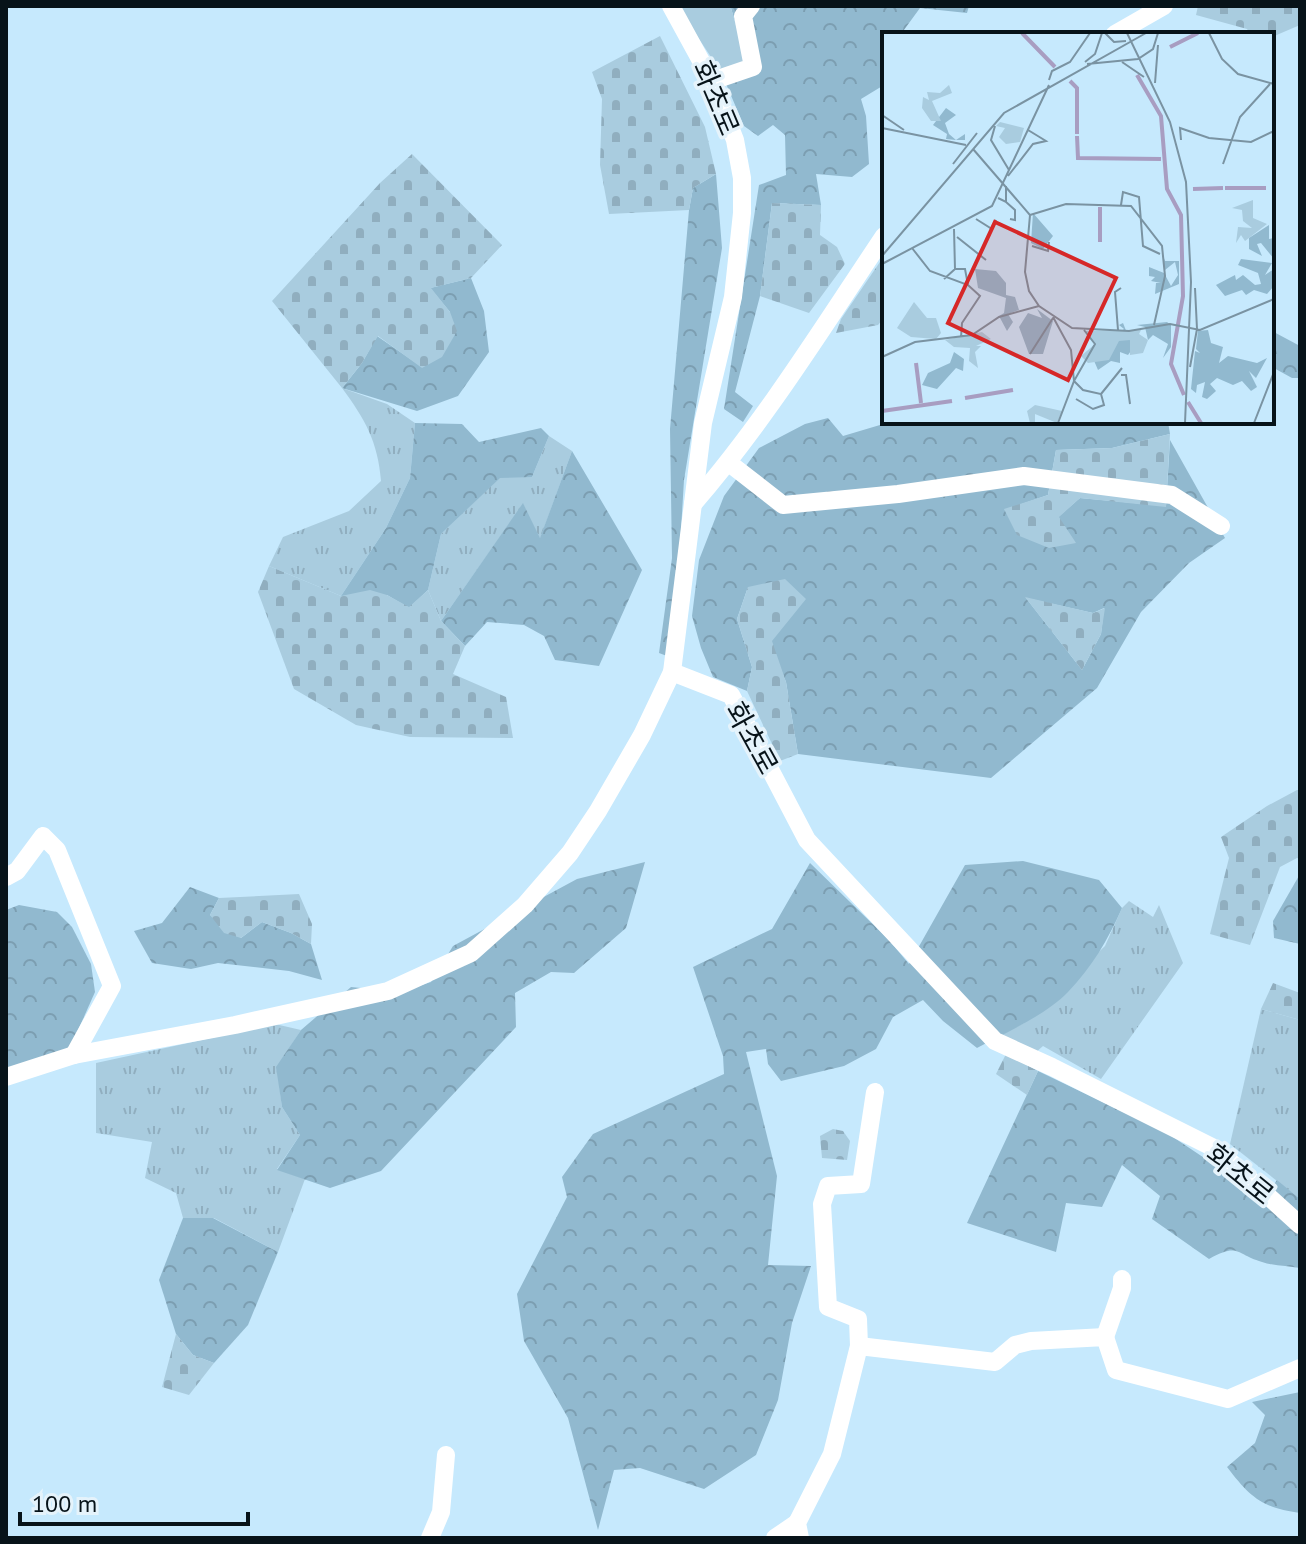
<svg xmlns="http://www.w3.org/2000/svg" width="1306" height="1544" font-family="'PT Sans','Noto Sans KR',sans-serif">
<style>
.grass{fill:url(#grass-tufts)}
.forest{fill:url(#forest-crowns);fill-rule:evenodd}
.cemetery{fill:url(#cemetery-stones)}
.park{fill:#a9ccdf}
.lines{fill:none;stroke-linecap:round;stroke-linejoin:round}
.minor{stroke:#fff;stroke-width:18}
.labels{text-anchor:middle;stroke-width:7;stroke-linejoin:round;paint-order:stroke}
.street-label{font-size:28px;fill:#071319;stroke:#e5f3fb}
.inset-river{fill:none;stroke:#a89dc1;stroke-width:4}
.inset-road{fill:none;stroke:#7a93a2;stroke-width:2}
.view{fill:#d62828;fill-opacity:0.15;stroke:#d62828;stroke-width:4}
.inset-edge{fill:none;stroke:#071319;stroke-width:4}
</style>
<defs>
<pattern id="grass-tufts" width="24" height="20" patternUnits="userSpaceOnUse" patternTransform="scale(2)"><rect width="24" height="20" fill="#a9ccdf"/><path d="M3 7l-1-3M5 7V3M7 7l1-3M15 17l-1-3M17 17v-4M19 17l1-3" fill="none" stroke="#90aebf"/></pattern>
<pattern id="forest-crowns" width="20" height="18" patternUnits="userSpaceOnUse" patternTransform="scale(2)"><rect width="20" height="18" fill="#91b9cf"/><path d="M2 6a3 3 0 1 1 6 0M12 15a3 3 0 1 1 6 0" fill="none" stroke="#7c9eb1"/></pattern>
<pattern id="cemetery-stones" width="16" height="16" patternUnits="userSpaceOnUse" patternTransform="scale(2)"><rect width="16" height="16" fill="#a9ccdf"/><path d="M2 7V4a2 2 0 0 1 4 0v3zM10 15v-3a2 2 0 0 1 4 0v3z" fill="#90aebf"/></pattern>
</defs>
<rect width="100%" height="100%" fill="#c6e9fd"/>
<g class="grass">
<path d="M342,388L387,404L415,423L410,478L386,528L341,596L269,566L283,537L349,511L381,481C378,442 365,419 342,388Z"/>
<polygon points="549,436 572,451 540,539 523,504 441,621 428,590 441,534 500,477 532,477"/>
<polygon points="1129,901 1153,917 1159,905 1183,963 1101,1079 1043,1046 1034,1054 999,1036 1024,1023 1105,946 1122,908"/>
<polygon points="1261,1009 1300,1020 1300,1199 1230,1144"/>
<polygon points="275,1024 301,1030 277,1067 282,1107 300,1135 277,1169 305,1179 278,1252 214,1218 183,1218 176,1193 145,1178 152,1142 96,1133 96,1063"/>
</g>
<g class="forest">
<polygon points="734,6 969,6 967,13 920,8 901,34 884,34 884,85 861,99 866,116 869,164 852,177 816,174 821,205 772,203 760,296 735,392 753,406 743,422 724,409 759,185 786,175 785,135 773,125 758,136 744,126 721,72 747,62 731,8"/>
<polygon points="716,174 722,248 684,480 678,580 667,656 659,653 672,558 670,429 689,210 693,188"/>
<polygon points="471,278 484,311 489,352 458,396 417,411 342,388 362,363 377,336 422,367 450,312 430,288"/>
<polygon points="1272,331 1300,346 1300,378 1292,378 1272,367"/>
<path d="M828,418L843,436L890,422H1168L1170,434L1112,448L1056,450L1048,495L1004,510L1058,517L1080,498L1166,506L1170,440L1225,538L1189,563L1141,612L1097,688L991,778L798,754L786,682L748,587L737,619L752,667L747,691L713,677L701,648L692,616L699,560L724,496L759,448L805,424ZM1026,598L1093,613L1104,608L1101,634L1082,670Z"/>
<polygon points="415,423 462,424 479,442 541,428 549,436 532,477 500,478 441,534 428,590 409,608 387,595 341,596 386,528 410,478"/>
<polygon points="572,451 642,570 599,666 555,660 544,636 524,625 487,622 465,646 441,621 523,503 540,538"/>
<path d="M1023,861L1099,880L1122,908C1108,940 1092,967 1068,992C1046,1015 1005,1033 977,1048L943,1021L923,1000L893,1017L876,1049L844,1066L781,1081L768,1064L766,1049L746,1052L777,1176L768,1265L811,1266L792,1323L778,1400L756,1455L704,1489L640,1468L614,1470L598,1530L568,1418L524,1341L517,1294L567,1197L562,1177L593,1134L724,1074L723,1056L693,967L772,929L810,863L888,939L909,964L965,865Z"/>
<polygon points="645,862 626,928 574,973 551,972 515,993 516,1027 381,1171 330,1188 277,1170 300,1135 282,1107 276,1067 301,1030 351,987 400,992 431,982 453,946 577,879"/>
<polygon points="1300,874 1300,944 1274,938 1273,921"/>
<polygon points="190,887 219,898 210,915 241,938 262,922 291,933 311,944 322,980 289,971 218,963 191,969 152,963 134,931 162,923"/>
<polygon points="19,905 57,912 72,927 91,964 95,992 71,1046 49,1070 6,1073 6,910"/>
<path d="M1038,1071L1167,1133L1264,1198L1277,1180L1300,1199V1268C1288,1266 1274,1266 1262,1262C1236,1255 1240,1242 1209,1259L1152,1219L1160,1196L1122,1165L1102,1207L1066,1203L1056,1252L967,1223Z"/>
<polygon points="183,1218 213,1218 278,1252 248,1325 214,1363 193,1355 176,1334 159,1280"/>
<path d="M1300,1392V1513C1262,1508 1250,1497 1227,1467L1255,1443L1265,1415L1252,1402Z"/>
</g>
<g class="cemetery">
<polygon points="1198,6 1300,6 1300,25 1272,37 1272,34 1250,34 1247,29 1196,15"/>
<polygon points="660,36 705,127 716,174 693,188 689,210 609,214 600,165 602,99 592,72"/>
<polygon points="412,154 502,245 471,278 431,288 450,312 457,331 442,357 422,368 378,336 362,363 342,388 272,301 380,183"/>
<polygon points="772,203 821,205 820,235 837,247 845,264 809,313 760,296"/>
<polygon points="884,256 884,318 878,325 836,333 841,319"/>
<polygon points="1170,434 1166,507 1080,498 1059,517 1076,543 1049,548 1017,535 1004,509 1048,495 1056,450 1112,448"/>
<polygon points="269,566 341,596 370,590 387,595 409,607 428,590 441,621 465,646 453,674 506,697 513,738 410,737 356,725 294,689 258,592"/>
<polygon points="785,579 806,599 772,641 786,682 798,754 780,761 747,691 752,667 737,619 748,587"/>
<polygon points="1025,597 1093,613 1105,608 1101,634 1082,670"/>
<polygon points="1297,790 1300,790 1300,859 1297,858 1280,867 1250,945 1210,934 1229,858 1221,837 1267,806"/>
<polygon points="299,894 312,924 311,944 291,933 262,922 241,938 224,933 210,915 219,898"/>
<polygon points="1273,983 1300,993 1300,1020 1261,1009"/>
<polygon points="1006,1054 1038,1071 1027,1095 996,1074"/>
<polygon points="833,1129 843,1131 850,1141 847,1160 822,1158 820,1136"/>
<polygon points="176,1334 193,1355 214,1363 189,1395 162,1387"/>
</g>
<polygon class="park" points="677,6 734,6 731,8 747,63 721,72"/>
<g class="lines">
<g class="minor">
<polyline points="1115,34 1164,6"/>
<polyline points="712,81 753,67 743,16 751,6"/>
<polyline points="729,463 783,505 898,494 1024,476 1172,495 1221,526"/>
<path d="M693,504C765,421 823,327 884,236"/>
<polyline points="672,672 731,695 807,840 995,1041 1052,1067 1216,1149 1300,1225"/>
<polyline points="6,877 17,871 43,836 57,850 112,986 74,1055"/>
<polyline points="6,1077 74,1055 235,1025 388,991 471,953 525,905 570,853 598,811 642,735 672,672 703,423 733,297 742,213 742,178 735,140 712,81 671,6"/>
<polyline points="1105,1337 1122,1288 1122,1279"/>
<polyline points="859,1346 858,1319 828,1307 822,1204 828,1186 861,1184 875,1092"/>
<polyline points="430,1538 441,1512 446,1455"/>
<polyline points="775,1538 797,1523"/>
<polyline points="800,1538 797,1523 832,1454 859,1346 995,1362 1015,1345 1031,1341 1105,1337 1116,1370 1228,1399 1300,1368"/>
</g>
</g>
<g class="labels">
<g class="street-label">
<text transform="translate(716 98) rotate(67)" y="10">화초로</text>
<text transform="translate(752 738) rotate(61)" y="10">화초로</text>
<text transform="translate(1240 1174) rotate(39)" y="10">화초로</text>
</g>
</g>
<g transform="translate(882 32)">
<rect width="392" height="392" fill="#c6e9fd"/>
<path d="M118,90L142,96L138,110L124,112L117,105L123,96L114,94ZM371,168V186L385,192L363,209L359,203L354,211L356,195L370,196L361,189L360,178L350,176ZM100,300L109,307L94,314H99L93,320L96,336L87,329L88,316L72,315L63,308ZM153,373L180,379L175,391L153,382V391H148L145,379Z" fill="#a9ccdf"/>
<path d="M64,76L74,83L63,91L67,102L74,108L83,102V108H74L64,107L65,102L51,93ZM151,181L171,204L161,217L149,211ZM387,193V207L392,206V227L379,211L375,212L380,224L367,217V206ZM280,221L283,229H297V252L273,262L274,251H279L269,249L273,245L267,244V235L282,241L289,254L296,243L293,230L283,238ZM359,227L390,231L383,243L392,237V254L385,262L372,258L364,263L360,258L343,264L334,253L353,243L354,248L361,243L373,253L379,252L376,241L356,233ZM93,237L114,239L124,251V263L133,265L137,278L126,282L131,290L125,299L117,284L122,281L124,266L96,256ZM155,277L171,289L161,322H147L137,295L146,281L160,286ZM285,290L289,293V329V315L281,326L286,312L271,303L266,308L263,295L255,293ZM241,291L251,316L246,323L238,320V331L229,329L216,338L210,324L242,297L237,293ZM326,298L329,311L341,315L337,331L346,324L375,331L385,326L374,346L367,339L375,355L369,359L360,349L351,353L335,346L328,352L334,359L325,367L320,365L323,350L315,353L314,361L309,357L313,319L318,321L314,317L316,299ZM72,320L82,327L81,339L74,336L55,357L40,353L46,341L68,331Z" fill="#91b9cf"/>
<path d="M67,53L70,61L50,69L59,89H49L40,76L41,65L47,68L45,60L58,61ZM32,270L45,286H54L59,301L54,307L29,305L15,296Z" fill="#a9ccdf"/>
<path d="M259,298L257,302L266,308L261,321L248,323V308L237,309L227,328L206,331L199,324L213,312L202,299Z" fill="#a9ccdf"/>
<path class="inset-river" d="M140,1L173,35M288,15L316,1M255,43L279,84L285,157L299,183L301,264L289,332L302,363M188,49L195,56V102M195,104L196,126L279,127M343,156H384M311,157L341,156M218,210V175M34,331L39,371M83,366L131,358M306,370L319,391M0,379L70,369"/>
<path class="inset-road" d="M223,1L232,10L244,9M245,1L288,90L304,150L309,250L303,391M327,1L340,27L356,42L392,52M203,30L213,22L220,1M240,30L262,45M205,32L256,27L271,17L276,1M167,48L170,39L188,30L208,1M273,51L276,13M0,83L22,98M113,94L109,108L127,138M0,96L84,113M299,108L298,96L327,106L369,110L392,99M91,117L148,183L143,240L147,259L157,274L190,296L247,299L288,292L318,298L392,267M71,132L95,101M341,132L358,85L388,52M126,144L151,112L164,109L146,98M116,166L124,170V154M124,170L133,178V188L128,187M239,173L241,160L257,165L261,214L278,222M148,183L184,172L249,174L280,214L283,244L272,293M94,187L110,197L114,188M72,197L73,237M75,205L104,228M150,214L166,219L167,210M30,216L48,239L86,253L98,264L80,291L79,306M0,224L122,81L264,1M0,232L110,174L167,53M62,247L73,237H83L86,253M313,256L315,297M171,285L189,318L192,349L176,391M236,298L233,260L239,256M148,322L171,286M0,325L33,310L90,303L117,285L157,274M308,335L315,297M239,343H244L248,372M219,362L240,336M194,367L211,377L222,373L219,362L201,358L192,349L213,312L202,298M372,391L392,340"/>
<path class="view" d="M113,190L234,246L186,348L66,291Z"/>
<rect width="392" height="392" class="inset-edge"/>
</g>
<rect width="1306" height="1544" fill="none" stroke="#071319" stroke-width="16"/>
<path d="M20 1512v12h228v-12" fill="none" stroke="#071319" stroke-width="4"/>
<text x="32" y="1512" font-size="24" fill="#071319" stroke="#e5f3fb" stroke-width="6" paint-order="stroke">100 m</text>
</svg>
